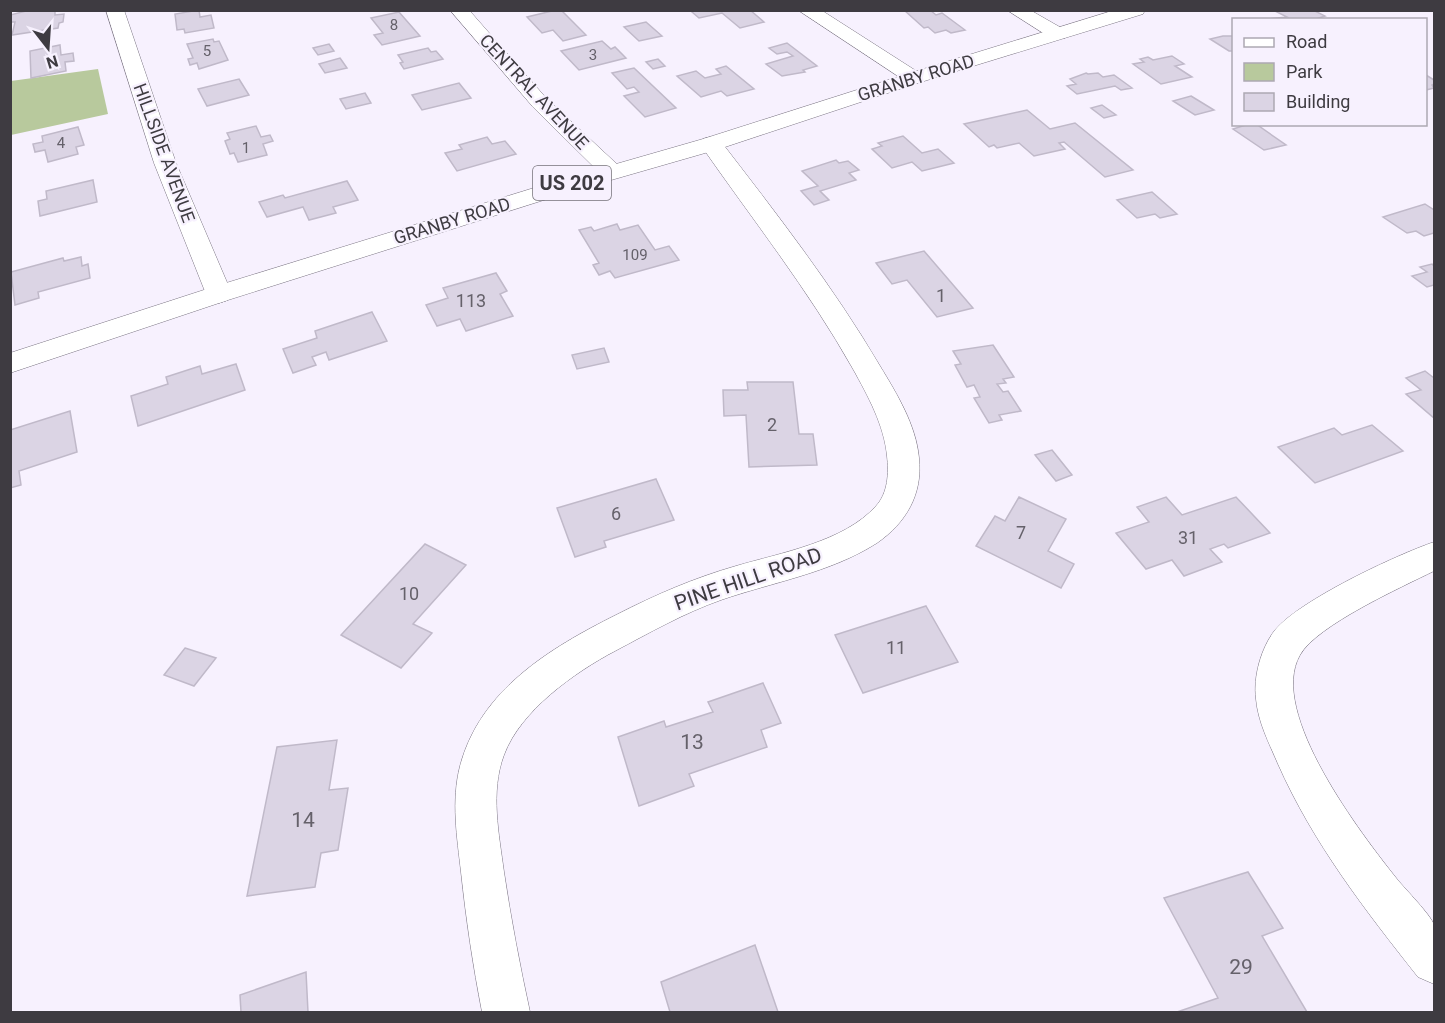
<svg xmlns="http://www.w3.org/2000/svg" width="1445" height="1023" font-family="Roboto,sans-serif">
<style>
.green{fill:#b8c99d}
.building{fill:#dbd4e4;stroke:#c0b9c9;stroke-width:1.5}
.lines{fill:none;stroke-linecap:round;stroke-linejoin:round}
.minor-casing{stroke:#7b7583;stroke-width:1}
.tertiary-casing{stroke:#7b7583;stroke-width:1}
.primary-casing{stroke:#7b7583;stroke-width:1}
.minor{fill:#fff;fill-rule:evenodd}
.tertiary{fill:#fff;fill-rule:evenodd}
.primary{fill:#fff;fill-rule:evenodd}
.labels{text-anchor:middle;stroke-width:4.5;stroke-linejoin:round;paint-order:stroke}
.far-number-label{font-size:15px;fill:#65616a}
.far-street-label{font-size:18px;fill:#3e3b41;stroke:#f7f1fe}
.number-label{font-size:18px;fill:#65616a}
.shield{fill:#f7f1fe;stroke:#76727a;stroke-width:1.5}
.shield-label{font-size:20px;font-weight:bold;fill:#3e3b41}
.street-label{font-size:21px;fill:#3e3b41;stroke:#f7f1fe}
.near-number-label{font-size:21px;fill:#65616a}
</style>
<rect width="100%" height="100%" fill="#f7f1fe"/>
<polygon class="green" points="98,69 108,114 11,135 11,81"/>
<g class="building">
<polygon points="30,10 55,10 55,15 64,14 63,22 59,23 58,28 12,35 15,22 10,22 10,15"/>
<polygon points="199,10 200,17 211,15 214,28 185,33 184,29 177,30 175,14"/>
<polygon points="556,10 561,10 586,35 563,41 553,30 542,33 527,17"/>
<polygon points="697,10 750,10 764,22 740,28 722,13 699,18 692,12"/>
<polygon points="904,10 930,10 936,15 942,13 965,30 951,33 946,30 935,33 928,27 924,28"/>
<polygon points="1281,10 1313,10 1325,16 1313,20 1268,19 1287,17 1277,12"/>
<polygon points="399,12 420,36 382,45 374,35 383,33 371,18"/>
<polygon points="646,22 662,36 639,41 624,27"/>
<polygon points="1223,36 1234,36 1234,51 1229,51 1210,39"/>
<polygon points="213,39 214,42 219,41 228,60 199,69 197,63 190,65 188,59 193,58 187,44"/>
<polygon points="602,41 611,49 615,47 626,58 579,70 561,51"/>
<polygon points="787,43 817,66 803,70 805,72 782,76 766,64 793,56 787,52 777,54 769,48"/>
<polygon points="329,44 334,51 318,55 313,48"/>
<polygon points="60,45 61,55 73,53 74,61 65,62 66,71 31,78 30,51"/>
<polygon points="428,48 431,52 436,51 443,59 404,69 400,63 403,62 398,55"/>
<polygon points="1172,56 1184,64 1175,66 1192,77 1161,84 1133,64 1144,62 1140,59 1148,57 1153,60"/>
<polygon points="340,58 347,68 325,73 319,64"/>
<polygon points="658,59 665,66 653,69 646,62"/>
<polygon points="726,66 754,89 727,96 721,91 701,97 677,76 696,71 705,78 721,74 716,69"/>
<polygon points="634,68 676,108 645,117 624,96 639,92 634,87 627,89 612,73"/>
<polygon points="1086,73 1088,74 1098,73 1103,77 1114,75 1132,88 1121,90 1115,86 1077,94 1067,86 1076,84 1070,79"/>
<polygon points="1426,75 1434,80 1434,84 1432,85 1434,88 1426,90"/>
<polygon points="239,79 249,95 207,106 198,89"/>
<polygon points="459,83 471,98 422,110 412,95"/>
<polygon points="365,93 371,103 346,109 340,99"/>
<polygon points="1191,96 1214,110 1195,115 1173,101"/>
<polygon points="1102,105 1116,115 1104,118 1091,108"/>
<polygon points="1027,110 1050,129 1075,123 1133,170 1105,177 1064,142 1059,143 1065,149 1034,156 1019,143 997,148 994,145 989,147 964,124"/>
<polygon points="1249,124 1256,124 1286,145 1264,150 1233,129"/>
<polygon points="256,126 261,137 270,135 273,141 263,144 267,155 238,162 234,153 230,154 225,141 230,139 227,133"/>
<polygon points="78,127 84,145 76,147 78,154 48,162 45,150 35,152 33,144 43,142 42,136"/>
<polygon points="903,136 922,153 938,149 954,163 922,171 912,162 892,168 872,149 882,146 878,143"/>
<polygon points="487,137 492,144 505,141 516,154 457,171 445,153 462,149 459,145"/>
<polygon points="836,160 839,163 848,161 859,170 849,173 856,180 820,191 829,200 814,205 801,191 818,186 802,171"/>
<polygon points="93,180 97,202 40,216 38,201 47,199 46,191"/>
<polygon points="347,181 358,200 333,207 336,213 309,220 303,207 267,217 259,202 283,195 285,198"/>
<polygon points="1152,192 1177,214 1160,218 1155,214 1137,218 1117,200"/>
<polygon points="1425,204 1434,210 1434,233 1424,236 1416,231 1407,233 1383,217"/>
<polygon points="617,224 620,230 638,225 655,250 669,246 679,260 615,278 610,271 599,275 593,265 599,263 579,230 591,227 594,231"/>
<polygon points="924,251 973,308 937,317 907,280 892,284 876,263"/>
<polygon points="81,257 82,266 88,264 90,278 38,292 39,298 15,305 11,272 63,258 64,261"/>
<polygon points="1432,264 1434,266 1434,285 1427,287 1412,276 1427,272 1420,267"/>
<polygon points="496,273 507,291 500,294 513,316 466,331 460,319 437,326 426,305 448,298 443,288"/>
<polygon points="372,312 387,341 329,360 326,352 312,357 316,365 293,373 283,349 317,338 315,331"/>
<polygon points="993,345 1014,377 1003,379 1006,383 997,384 1003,392 1008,391 1021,411 999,415 1002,420 989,423 974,398 980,397 974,385 967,387 955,365 961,364 953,351"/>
<polygon points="604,348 609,362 577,369 572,355"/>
<polygon points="236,364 245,390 138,426 131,396 168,384 166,377 200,366 202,374"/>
<polygon points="1425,371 1434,378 1434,418 1406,394 1421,390 1406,378"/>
<polygon points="747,382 793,382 799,434 813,434 817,465 749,467 746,415 724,416 723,390 748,390"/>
<polygon points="70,411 77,452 19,471 21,485 10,488 10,430"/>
<polygon points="1372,425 1403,451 1315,483 1278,447 1334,428 1342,435"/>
<polygon points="1052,450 1072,475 1056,481 1035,455"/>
<polygon points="656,479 674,520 604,541 606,547 575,557 557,508"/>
<polygon points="1019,497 1066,519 1048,551 1074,564 1061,588 976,546 995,516 1005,521"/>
<polygon points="1166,497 1182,515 1236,497 1270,533 1228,548 1224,544 1210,549 1222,562 1184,576 1172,560 1146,569 1116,533 1149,522 1137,507"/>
<polygon points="425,544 466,565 413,624 432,633 401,668 341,635"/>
<polygon points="926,606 958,662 863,693 835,635"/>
<polygon points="185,648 216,658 194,686 164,675"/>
<polygon points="763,683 781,723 761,730 767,747 689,774 694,786 639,806 618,737 664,721 666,727 713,712 708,702"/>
<polygon points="337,740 329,790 348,788 338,850 321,853 315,887 247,896 277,747"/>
<polygon points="1248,872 1283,928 1262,936 1307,1012 1177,1012 1218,998 1164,898"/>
<polygon points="755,945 778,1012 670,1012 661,982"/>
<polygon points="306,972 308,1012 241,1012 240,995"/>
</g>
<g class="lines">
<g class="minor-casing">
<g id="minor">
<polygon points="450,10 469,10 547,99 619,166 623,171 619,176 611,178 603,176 533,107"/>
<polygon points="798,10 821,10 921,74 924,78 921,82 907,82"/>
<polygon points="1007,10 1030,10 1065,30 1068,34 1065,38 1051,38"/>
<path d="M711,137L719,139C776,213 833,286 880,366C897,394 916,425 919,458C923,494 906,523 877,543C830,573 773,582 721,600C684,613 649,633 615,651C575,672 520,711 504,755C490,792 499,834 504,872C511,919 520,966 530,1012H482C473,966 466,919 461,872C457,837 451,801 460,766C480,690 550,648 616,615C655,595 694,578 736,566C780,553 844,542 876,506C888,493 889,473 887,456C884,425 868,396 853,369C808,289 752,219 700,144L703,139Z"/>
<path d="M1434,542V571C1402,587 1317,625 1300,655C1267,712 1362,835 1397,879C1405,889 1431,915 1434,925C1437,932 1435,975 1434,984L1418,977C1365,910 1313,843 1278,764C1269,743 1258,722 1256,699C1253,677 1261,648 1275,630C1300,600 1396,555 1434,542Z"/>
</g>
</g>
<g class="tertiary-casing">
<polygon id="tertiary" points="106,10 124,10 176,163 232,294 228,300 219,303 210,300 206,294 154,163"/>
</g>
<g class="primary-casing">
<polygon id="primary" points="1115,10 1145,10 1143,14 921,82 719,149 566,193 228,300 10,373 10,353 210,288 550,183 703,139 907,74"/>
</g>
<use href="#minor" class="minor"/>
<use href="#tertiary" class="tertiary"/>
<use href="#primary" class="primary"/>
</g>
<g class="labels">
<g class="far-number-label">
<text x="394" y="30">8</text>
<text x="207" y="56">5</text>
<text x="593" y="60">3</text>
<text x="61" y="148">4</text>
<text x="246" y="153">1</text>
<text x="635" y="260">109</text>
</g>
<g class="far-street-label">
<text transform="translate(916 78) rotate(-17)" y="6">GRANBY ROAD</text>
<text transform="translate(534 92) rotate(47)" y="6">CENTRAL AVENUE</text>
<text transform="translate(164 153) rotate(70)" y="6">HILLSIDE AVENUE</text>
<text transform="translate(452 221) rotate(-17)" y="6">GRANBY ROAD</text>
</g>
<g class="number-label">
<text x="941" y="302">1</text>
<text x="471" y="307">113</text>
<text x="772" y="431">2</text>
<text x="616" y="520">6</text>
<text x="1021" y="539">7</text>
<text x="1188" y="544">31</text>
<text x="409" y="600">10</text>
<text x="896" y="654">11</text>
</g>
<rect class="shield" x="533" y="166" width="78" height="34" rx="4.5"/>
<g class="shield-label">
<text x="572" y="190">US 202</text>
</g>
<g class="street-label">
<text transform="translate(748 579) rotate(-19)" y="7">PINE HILL ROAD</text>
</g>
<g class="near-number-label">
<text x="692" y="749">13</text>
<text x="303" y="827">14</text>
<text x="1241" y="974">29</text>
</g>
</g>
<rect width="1445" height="1023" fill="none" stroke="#3e3b41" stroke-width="24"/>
<rect x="1232" y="18" width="195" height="108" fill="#f7f1fe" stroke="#ada8b2" stroke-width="1.5"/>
<rect x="1244" y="38" width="30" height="9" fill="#ffffff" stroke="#ada8b2" stroke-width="1.5"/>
<text x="1286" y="48" font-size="18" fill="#3e3b41">Road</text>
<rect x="1244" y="63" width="30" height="18" fill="#b8c99d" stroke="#ada8b2" stroke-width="1.5"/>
<text x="1286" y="78" font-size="18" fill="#3e3b41">Park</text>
<rect x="1244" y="93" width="30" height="18" fill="#dbd4e4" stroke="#ada8b2" stroke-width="1.5"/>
<text x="1286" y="108" font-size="18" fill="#3e3b41">Building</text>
<g transform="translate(48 48) rotate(163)" stroke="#f7f1fe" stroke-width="4.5" paint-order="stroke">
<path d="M0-4.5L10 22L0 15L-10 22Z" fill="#3e3b41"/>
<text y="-9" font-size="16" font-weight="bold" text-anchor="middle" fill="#3e3b41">N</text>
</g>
</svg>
